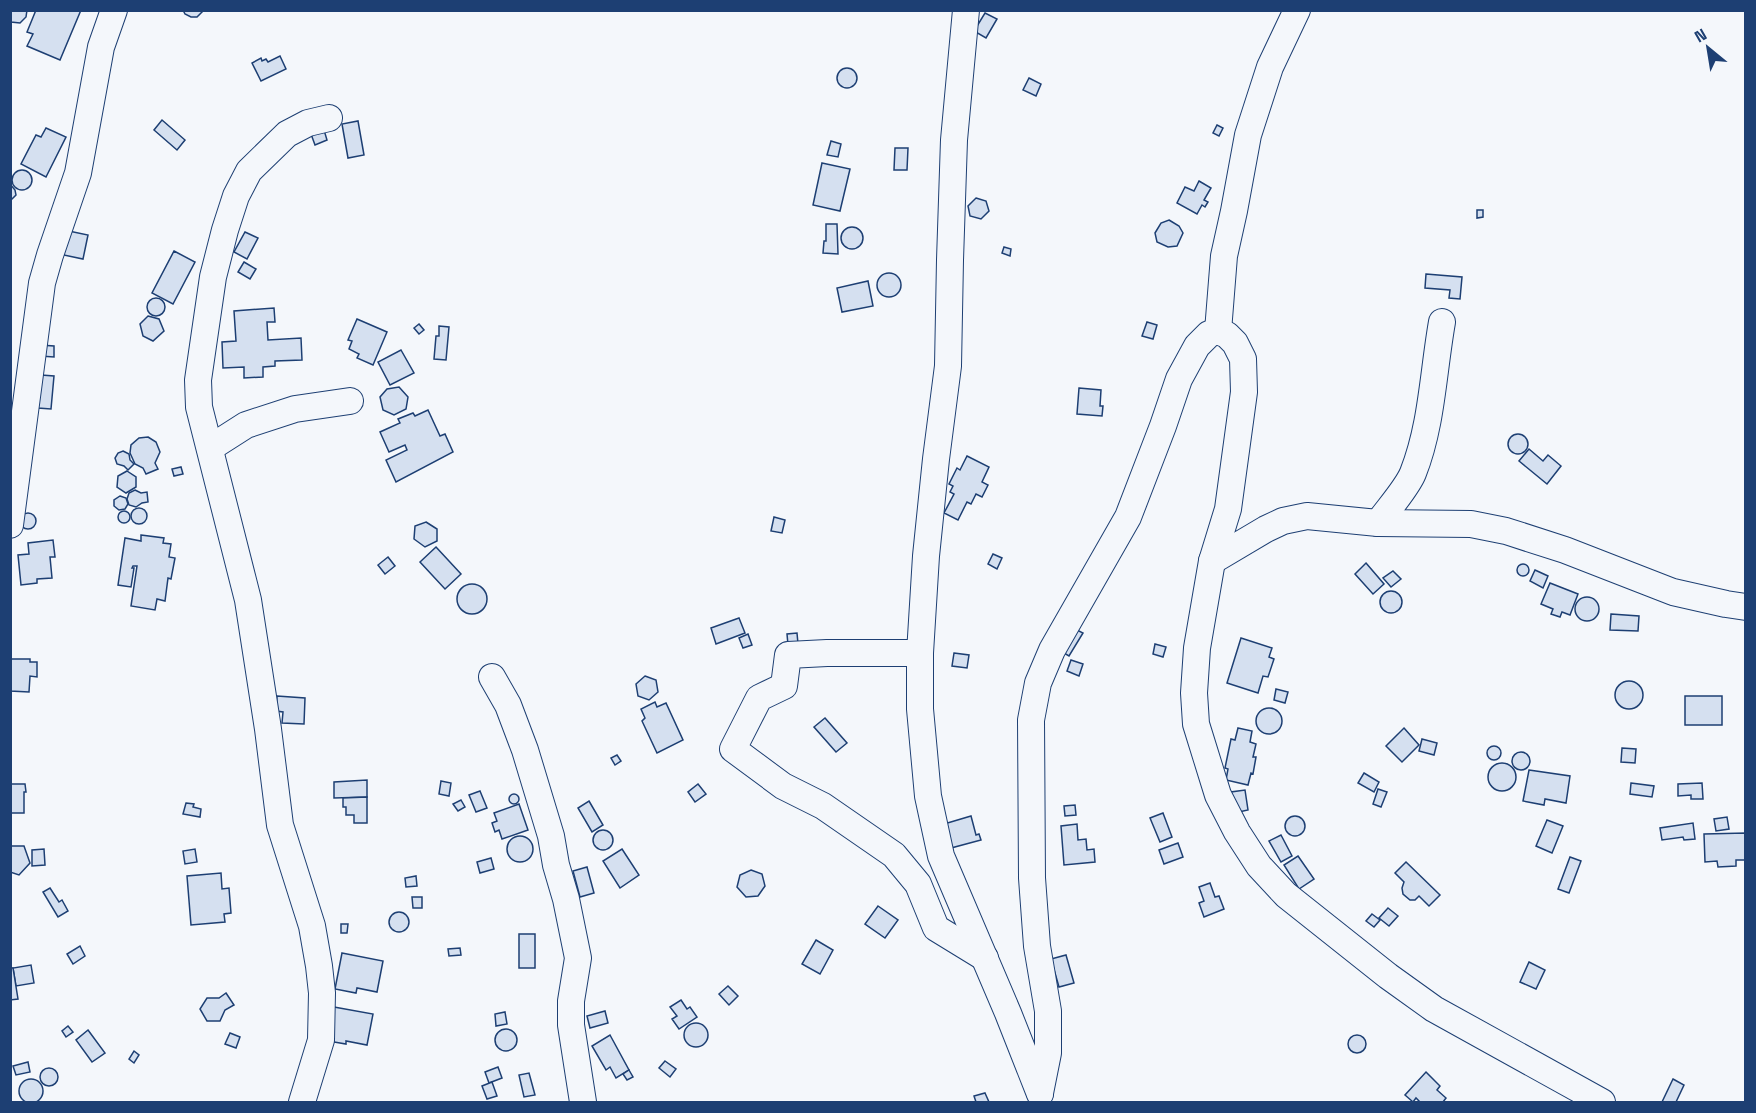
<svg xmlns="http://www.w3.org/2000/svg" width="1756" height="1113" font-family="'Space Grotesk',sans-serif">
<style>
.building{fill:#d5e0f0;stroke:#1d3f73;stroke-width:1.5}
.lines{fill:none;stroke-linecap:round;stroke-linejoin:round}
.minor-casing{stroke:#1d3f73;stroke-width:28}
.minor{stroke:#f4f7fb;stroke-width:26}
</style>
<rect width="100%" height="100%" fill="#f4f7fb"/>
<g class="building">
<polygon points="10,10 27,10 26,17 20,23 11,22"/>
<polygon points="36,10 81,10 60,60 27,46 33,34 27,32"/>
<polygon points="183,10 204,10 197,17 191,17 185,14"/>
<polygon points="985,13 997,19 986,38 974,31"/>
<polygon points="280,56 286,69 261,81 252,63 261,58 262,61 266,59 268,62"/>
<circle cx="847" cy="78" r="10"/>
<polygon points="1029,78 1041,84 1036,96 1023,90"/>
<polygon points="162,120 185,140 177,150 154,130"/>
<polygon points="358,121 364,155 348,158 342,124"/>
<polygon points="1217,125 1223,128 1219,136 1213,133"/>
<polygon points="46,128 66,137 46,177 21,164 36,135 41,137"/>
<polygon points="324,130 327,140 315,145 311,134"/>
<polygon points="831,141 841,144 838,157 827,155"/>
<polygon points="895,148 908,148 907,170 894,170"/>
<polygon points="822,163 850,169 840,211 813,205"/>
<circle cx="22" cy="180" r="10"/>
<polygon points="1199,181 1211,188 1204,200 1208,202 1205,207 1202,205 1197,214 1177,203 1185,187 1194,191"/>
<polygon points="10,184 15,190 16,195 10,201"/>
<polygon points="976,198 986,201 989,211 981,219 970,216 968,206"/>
<polygon points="1477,210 1483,210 1483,217 1477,218"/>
<polygon points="1169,220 1179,226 1183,233 1177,246 1168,247 1157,242 1155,233 1161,223"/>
<polygon points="826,224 837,224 838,254 823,253 824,241 826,241"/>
<circle cx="852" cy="238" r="11"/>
<polygon points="64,230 88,235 83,259 59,254"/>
<polygon points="245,232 258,238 247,259 234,252"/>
<polygon points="1004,247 1011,249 1010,256 1002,253"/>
<polygon points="174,251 195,262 173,304 152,293"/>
<polygon points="244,262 256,269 250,279 238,272"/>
<circle cx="889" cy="285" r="12"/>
<polygon points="1426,274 1462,277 1460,299 1449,298 1450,290 1425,288"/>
<polygon points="868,281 873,306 842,312 837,288"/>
<circle cx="156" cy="307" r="9"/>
<polygon points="274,308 275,322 267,322 268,340 301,338 302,360 275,361 275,366 263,367 263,377 244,378 244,367 223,368 222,342 236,341 234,311"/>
<polygon points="148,316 159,319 164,331 153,341 143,336 140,324"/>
<polygon points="357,319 387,332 373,365 357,358 359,354 349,349 352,341 348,340"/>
<polygon points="1147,322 1157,325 1153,339 1142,336"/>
<polygon points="419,324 424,330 419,334 414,328"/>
<polygon points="439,326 449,327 446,360 434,359 436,336 439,336"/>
<polygon points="40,345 54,346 54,357 40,356"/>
<polygon points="401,350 414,373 390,385 378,362"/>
<polygon points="41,375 54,376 51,409 38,408"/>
<polygon points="399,387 408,397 406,409 394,415 383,410 380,397 387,389"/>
<polygon points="1079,388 1101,390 1100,406 1103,406 1102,416 1077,414"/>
<polygon points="428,410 440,436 445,434 453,452 396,482 386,460 407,450 405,445 389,452 380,432 400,423 398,419 413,413 415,416"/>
<circle cx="1518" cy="444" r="10"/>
<polygon points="148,437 156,442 160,452 155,463 158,469 146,474 143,468 135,464 130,453 131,445 139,438"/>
<polygon points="1529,449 1543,461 1548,455 1561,466 1547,484 1519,461"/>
<polygon points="123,451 129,454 130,460 134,464 128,470 124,466 117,464 115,458 118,453"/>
<polygon points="967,456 989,467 982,482 988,485 982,497 976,494 971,504 967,502 958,520 944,513 954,494 950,492 953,486 949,484 957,468 960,470"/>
<polygon points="181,467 183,474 174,476 172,469"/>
<polygon points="127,471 136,477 136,487 126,493 117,487 118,476"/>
<polygon points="135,490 141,493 147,492 148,502 142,503 136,507 129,505 127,499 129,493"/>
<polygon points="120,496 126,498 128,504 125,509 119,510 114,506 114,500"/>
<circle cx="139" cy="516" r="8"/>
<circle cx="124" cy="517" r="6"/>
<circle cx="28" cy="521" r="8"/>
<polygon points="774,517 785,520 782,533 771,531"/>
<polygon points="426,522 437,529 437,541 425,547 414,539 415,526"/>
<polygon points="141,535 164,538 163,543 171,544 169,557 175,558 171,579 168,578 165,601 157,599 155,610 131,606 137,566 133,566 132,568 134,568 131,587 118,585 125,538 141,541"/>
<polygon points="53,540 55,557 50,557 52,578 37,579 37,583 21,585 18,555 29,554 28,543"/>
<polygon points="436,547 461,574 445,589 420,562"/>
<polygon points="993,554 1002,558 997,569 988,564"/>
<polygon points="388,557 395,566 385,574 378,565"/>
<polygon points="1366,563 1384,584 1373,594 1355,574"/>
<circle cx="1523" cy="570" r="6"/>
<polygon points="1535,570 1548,576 1543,588 1530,581"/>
<polygon points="1393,571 1401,579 1391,587 1383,578"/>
<polygon points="1550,583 1578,594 1570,615 1562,612 1560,617 1551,614 1553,609 1541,604"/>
<circle cx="472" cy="599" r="15"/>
<circle cx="1391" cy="602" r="11"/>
<circle cx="1587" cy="609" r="12"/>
<polygon points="1611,614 1639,616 1638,631 1610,630"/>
<polygon points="739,618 745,633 716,644 711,628"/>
<polygon points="1071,627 1083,633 1069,656 1057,649"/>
<polygon points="797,633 798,644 788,645 787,634"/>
<polygon points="748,634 752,645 743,648 739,638"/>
<polygon points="1241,638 1272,648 1269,657 1274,659 1268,677 1263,676 1258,693 1227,683"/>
<polygon points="1155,644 1166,647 1163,657 1153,654"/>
<polygon points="954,653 969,655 967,668 952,666"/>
<polygon points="10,659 30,659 30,662 37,662 37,677 30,676 29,692 10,691"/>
<polygon points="1071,660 1083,664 1079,676 1067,671"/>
<polygon points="645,676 656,680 658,692 649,700 638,696 636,684"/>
<circle cx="1629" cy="695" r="14"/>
<polygon points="1276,689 1288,692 1285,703 1274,700"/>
<polygon points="277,696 305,698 304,724 282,723 283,712 276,711"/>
<rect x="1685" y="696" width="37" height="29"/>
<polygon points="655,702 657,707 666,703 683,740 657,753 642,721 645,718 641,709"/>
<circle cx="1269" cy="721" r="13"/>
<polygon points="825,718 847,743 836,752 814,727"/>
<polygon points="1238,728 1252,731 1250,742 1256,744 1253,757 1256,757 1253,774 1251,773 1248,785 1226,780 1228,769 1225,768 1231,739 1235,740"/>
<polygon points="1404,728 1419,745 1402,762 1386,746"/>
<polygon points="1422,739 1437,743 1434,755 1419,751"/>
<circle cx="1494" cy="753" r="7"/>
<polygon points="1622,748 1636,749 1635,763 1621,762"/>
<circle cx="1521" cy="761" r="9"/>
<polygon points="617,755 621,761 615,765 611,758"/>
<circle cx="1502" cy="777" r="14"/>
<polygon points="1529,770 1570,776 1566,803 1545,799 1544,805 1523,801"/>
<polygon points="1364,773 1379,782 1374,792 1358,783"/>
<polygon points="367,780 367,797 334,798 334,782"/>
<polygon points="441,781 451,783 449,796 439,794"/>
<polygon points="1631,783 1654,786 1652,797 1630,794"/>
<polygon points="1702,783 1703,799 1691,799 1691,795 1678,796 1678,784"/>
<polygon points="10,784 25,784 26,792 24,792 24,813 10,813"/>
<polygon points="698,784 706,794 695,802 688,792"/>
<polygon points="1378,789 1387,792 1381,807 1373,804"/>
<polygon points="1245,790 1248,810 1234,813 1231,792"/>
<polygon points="480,791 487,808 476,812 469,795"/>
<circle cx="514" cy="799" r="5"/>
<polygon points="367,797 367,823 354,823 354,815 346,815 346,807 343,807 343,798"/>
<polygon points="461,800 465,807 458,811 453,804"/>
<polygon points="589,801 603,825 592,832 578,808"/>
<polygon points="186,803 194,804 193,807 201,809 200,817 183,814"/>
<polygon points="519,804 528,830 502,839 499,830 495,832 492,823 497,821 494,813"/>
<polygon points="1075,805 1076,815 1065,816 1064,806"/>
<polygon points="1163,813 1172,837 1160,842 1150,818"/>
<polygon points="971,816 976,835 979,834 981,840 951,848 944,824"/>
<circle cx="1295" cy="826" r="10"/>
<polygon points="1727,817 1729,829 1716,831 1714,819"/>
<polygon points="1547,820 1563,826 1552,853 1536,846"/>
<polygon points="1693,823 1695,839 1684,840 1683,837 1662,840 1660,828"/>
<polygon points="1077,824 1078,840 1086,839 1087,850 1094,849 1095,862 1064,865 1061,826"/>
<circle cx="603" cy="840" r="10"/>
<polygon points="1746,833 1746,860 1736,860 1736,866 1718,867 1717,861 1705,862 1704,834"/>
<polygon points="1281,835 1292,856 1281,862 1269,841"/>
<circle cx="520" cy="849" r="13"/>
<polygon points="1178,843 1183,857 1164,864 1159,850"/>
<polygon points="10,846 24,846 30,863 19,875 10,872"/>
<polygon points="44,849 45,865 32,866 32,850"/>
<polygon points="195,849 197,862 185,864 183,851"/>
<polygon points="622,849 639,875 620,888 603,861"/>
<polygon points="1298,856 1314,879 1299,889 1284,865"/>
<polygon points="1570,857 1581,861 1569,893 1558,889"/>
<polygon points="491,858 494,869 480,873 477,862"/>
<polygon points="1406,862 1440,895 1429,906 1419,896 1415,900 1410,900 1403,894 1402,888 1404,882 1395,873"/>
<polygon points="587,867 594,893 580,897 573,871"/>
<polygon points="751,870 762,874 765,886 758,896 746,897 737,887 740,875"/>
<polygon points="221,873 222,889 229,888 231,913 224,914 225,922 191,925 187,876"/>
<polygon points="416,876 417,886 406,887 405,878"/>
<polygon points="1210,883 1215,897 1219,896 1224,909 1204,917 1199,903 1204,901 1199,887"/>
<polygon points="50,888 59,902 62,900 68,911 58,917 43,892"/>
<polygon points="412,897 422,897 422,908 413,908"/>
<polygon points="878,906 898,920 885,938 865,924"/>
<polygon points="1388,908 1398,916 1389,926 1379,918"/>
<circle cx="399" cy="922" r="10"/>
<polygon points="1372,914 1380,920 1374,927 1366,921"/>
<polygon points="341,924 348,924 347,933 341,933"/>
<rect x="519" y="934" width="16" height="34"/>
<polygon points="816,940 833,950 820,974 802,964"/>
<polygon points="80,946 85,956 73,964 67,954"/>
<polygon points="460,948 461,955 449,956 448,949"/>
<polygon points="342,953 383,961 377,992 357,988 356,993 335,989"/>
<polygon points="1066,955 1074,983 1059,987 1051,959"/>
<polygon points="1529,962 1545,970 1536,989 1520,982"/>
<polygon points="31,965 34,983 16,986 13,968"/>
<polygon points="10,968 13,968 18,999 10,1000"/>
<polygon points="728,986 738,996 729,1005 719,994"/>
<polygon points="226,993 234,1005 225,1010 220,1021 207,1021 200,1009 207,998 219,998"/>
<polygon points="681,1000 687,1009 690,1007 697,1017 679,1029 672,1019 677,1016 670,1007"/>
<polygon points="334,1007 373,1014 367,1045 346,1041 346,1044 328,1041"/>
<polygon points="605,1011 608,1023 590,1028 587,1016"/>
<polygon points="505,1012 507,1024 496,1026 495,1014"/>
<circle cx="696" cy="1035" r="12"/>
<polygon points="68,1026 73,1032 66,1037 62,1031"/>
<circle cx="506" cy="1040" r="11"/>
<polygon points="88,1030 105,1053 92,1062 76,1040"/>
<polygon points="230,1033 240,1037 236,1048 225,1044"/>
<circle cx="1357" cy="1044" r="9"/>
<polygon points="610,1035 629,1070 616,1078 610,1067 606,1070 592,1046"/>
<polygon points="134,1051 139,1055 134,1063 129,1059"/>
<polygon points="665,1061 676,1069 670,1077 659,1068"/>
<polygon points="28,1062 30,1072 16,1075 13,1066"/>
<polygon points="498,1067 502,1078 489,1083 485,1072"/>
<circle cx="49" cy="1077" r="9"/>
<polygon points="629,1070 633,1077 627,1080 623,1074"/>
<polygon points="1426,1072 1440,1086 1437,1090 1446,1098 1443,1102 1420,1102 1416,1098 1413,1102 1405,1095"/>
<polygon points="529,1073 535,1095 524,1097 519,1075"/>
<polygon points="1673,1079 1684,1085 1676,1102 1662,1102"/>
<circle cx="31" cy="1091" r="12"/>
<polygon points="492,1082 497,1096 487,1099 482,1086"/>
<polygon points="985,1093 989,1102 976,1102 974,1096"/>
</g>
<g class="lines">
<g class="minor-casing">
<g id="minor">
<polyline points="966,10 954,140 950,260 948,366 936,459 926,556 920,653 920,709 928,796 941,856 1008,1013 1040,1094"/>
<polyline points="1218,331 1224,256 1234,211 1248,135 1270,67 1297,10"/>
<polyline points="210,448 246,425 295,409 350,401"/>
<path d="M1378,523C1388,509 1407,488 1413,473C1432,425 1433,373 1442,322"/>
<polyline points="10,525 42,283 50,255 78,173 101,47 114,10"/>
<polyline points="1212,561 1266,529 1283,521 1307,516 1378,523 1471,524 1506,531 1565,550 1673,592 1726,604 1746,607"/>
<polyline points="920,653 827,653 788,655 784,686 759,698 733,749 783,786 823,806 894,855 918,884 936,928 985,958"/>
<polyline points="492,677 508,705 525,750 551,836 556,865 566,899 578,958 571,1001 571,1025 583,1102"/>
<polyline points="1040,1093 1048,1053 1048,1011 1037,946 1032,878 1031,720 1038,683 1052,650 1128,517 1163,426 1179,379 1197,346 1209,334 1218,331 1227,335 1235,343 1243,359 1244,392 1228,509 1212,561 1197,648 1194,693 1196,724 1218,795 1237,832 1259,866 1286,895 1388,976 1434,1009 1602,1102"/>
<polyline points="302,1102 321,1040 322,993 319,966 312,926 280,825 268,729 248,600 199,407 198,380 213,277 225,230 236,196 249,171 287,134 308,123 329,118"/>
</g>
</g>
<use href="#minor" class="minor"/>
</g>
<rect width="1756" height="1113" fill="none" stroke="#1d3f73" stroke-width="24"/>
<g transform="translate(1708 48) rotate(330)" stroke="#f4f7fb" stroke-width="4.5" paint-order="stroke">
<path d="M0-4.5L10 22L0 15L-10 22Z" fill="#1d3f73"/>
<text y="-9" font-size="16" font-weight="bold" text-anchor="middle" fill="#1d3f73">N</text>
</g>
</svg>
